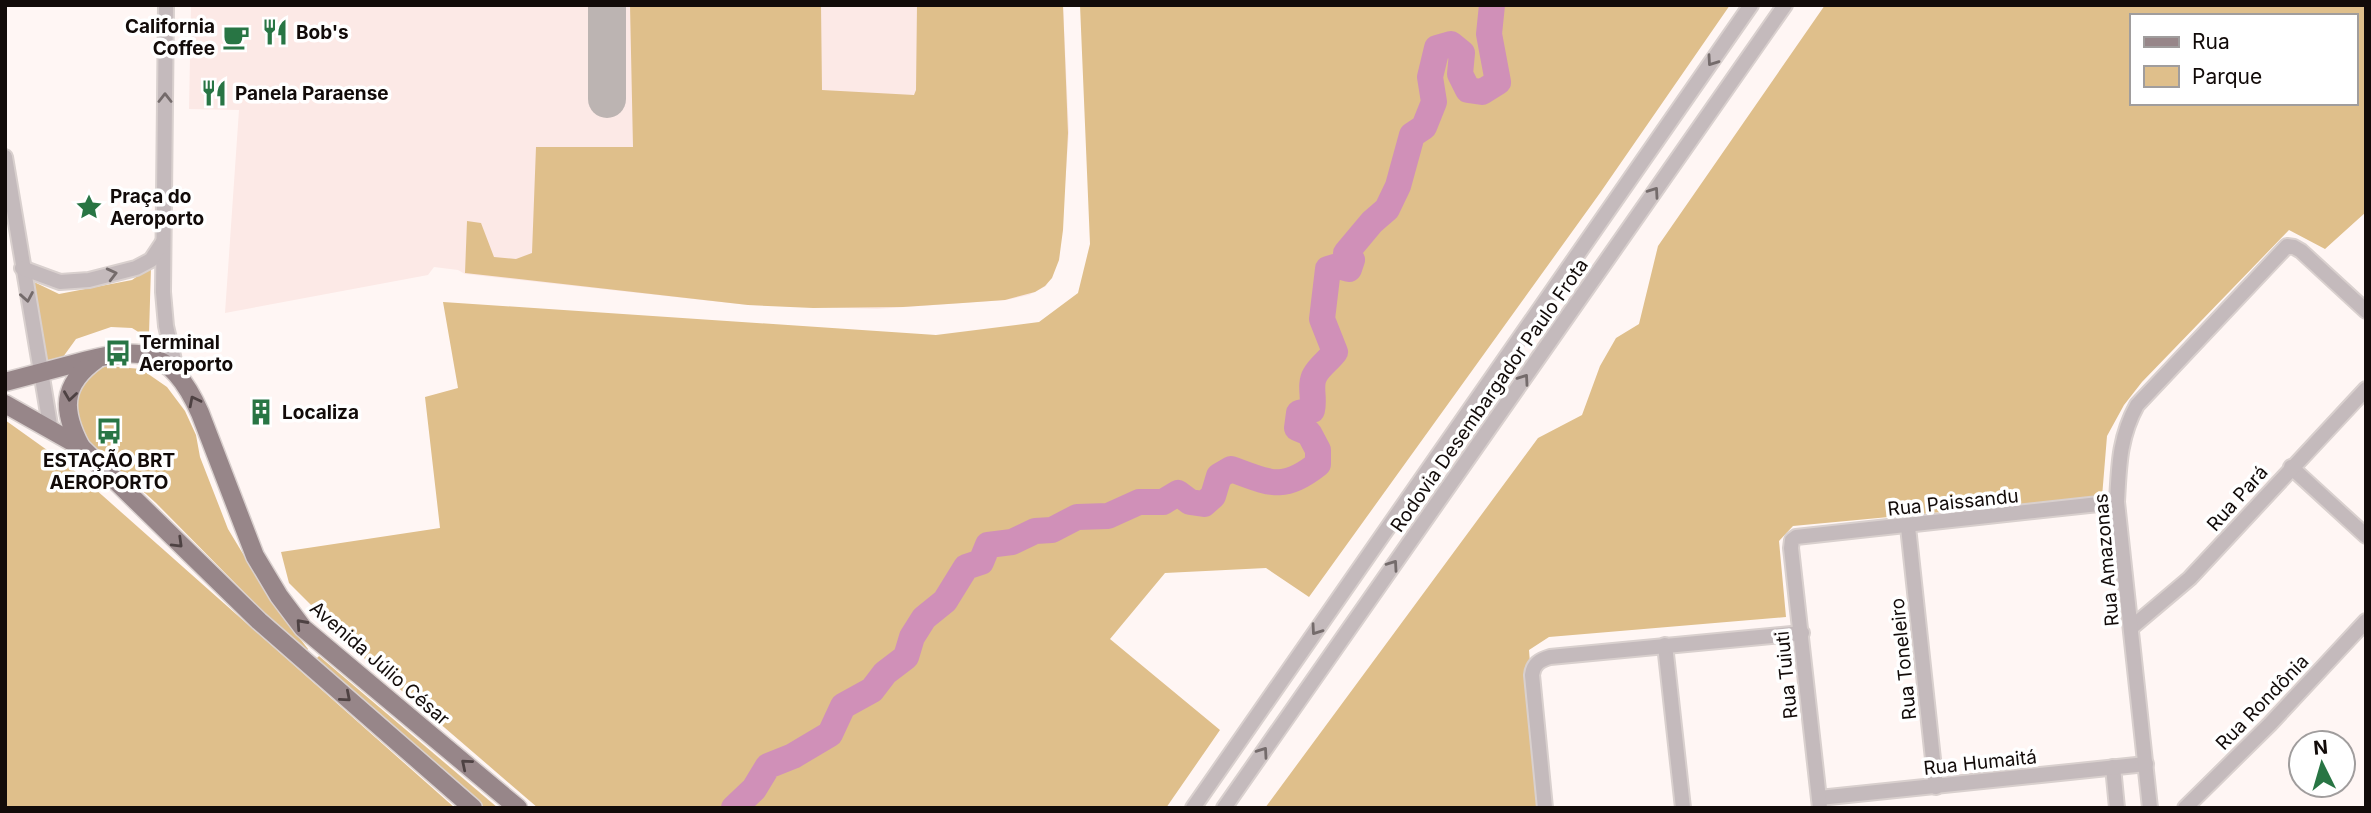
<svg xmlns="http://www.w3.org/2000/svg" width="2371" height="813" font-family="Inter,sans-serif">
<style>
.built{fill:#fce9e6}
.green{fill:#dfbf8b;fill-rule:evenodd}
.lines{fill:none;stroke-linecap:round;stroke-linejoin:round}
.river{stroke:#d090b8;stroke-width:26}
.taxiway{stroke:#bcb4b2;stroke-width:38}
.minor-casing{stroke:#d9d0ce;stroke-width:18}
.major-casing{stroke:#d9d0ce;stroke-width:21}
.minor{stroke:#c4babc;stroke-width:14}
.major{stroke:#978689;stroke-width:18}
.oneway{stroke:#746b6b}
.oneway2{stroke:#4e4243}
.labels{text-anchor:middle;stroke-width:7;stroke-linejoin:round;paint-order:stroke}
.poi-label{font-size:19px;font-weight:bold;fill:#120b09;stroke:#fff;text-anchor:start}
.street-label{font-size:19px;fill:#120b09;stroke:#fff}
</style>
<rect width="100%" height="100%" fill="#fff6f4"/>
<polygon class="built" points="191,5 1063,5 1069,132 1059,260 1046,286 1029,295 1006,300 877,309 748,305 465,274 458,270 434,267 428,275 225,313 239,110 189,109"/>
<g class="green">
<polygon points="630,5 821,5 822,90 914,95 916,90 917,5 1063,5 1068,133 1063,230 1059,260 1052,278 1045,286 1035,292 1005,300 963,303 903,307 813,308 748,305 465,273 467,221 481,223 494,257 516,259 532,253 536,147 633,147"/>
<polygon points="1080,5 1730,5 1600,193 1309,597 1266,568 1165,573 1110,639 1220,730 1166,808 538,808 366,660 289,583 281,552 440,528 425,397 458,388 443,302 936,335 1039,322 1078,293 1090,244"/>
<path d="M1825,5H2366V212L2325,249L2289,230L2142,382L2124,405L2107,436L2102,497L1793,526L1779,541L1786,617L1549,637L1529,650L1541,808H1265L1538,438L1582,415L1600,366L1616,338L1639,324L1658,246ZM2131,16H2355V103H2131Z"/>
<polygon points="151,267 149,334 145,336 132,328 111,327 76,339 63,357 44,361 32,281 59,294 132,280"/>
<polygon points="107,366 141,369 167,387 185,411 196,435 200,457 228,529 272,602 308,649 305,654 156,503 85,439 77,417 75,400 79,384 93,371"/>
<polygon points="5,420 68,465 455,808 5,808"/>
<polygon points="319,656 498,808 483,808 314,661"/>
</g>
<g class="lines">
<path class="river" d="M734,808L754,789L768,766L793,756L830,734L843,706L872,690L885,673L906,657L912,637L924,618L945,601L966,567L981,562L988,545L1012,542L1035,531L1052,530L1077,517L1108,516L1139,502H1163L1178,493L1190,502L1204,504L1213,496L1219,476L1231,469C1270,483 1283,492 1318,464V450L1309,433L1297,428L1299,413L1312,410C1315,399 1309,385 1315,375C1319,367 1329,360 1335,352L1322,319L1328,269L1338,266L1349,269L1352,260L1346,253L1372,222L1387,209L1398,186L1412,135L1424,127L1434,102L1430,77L1437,48L1451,44L1462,53L1460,74L1468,90L1482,92L1498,82L1489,34L1492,5"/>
<polyline class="taxiway" points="607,5 607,99"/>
<g class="minor-casing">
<g id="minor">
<polyline points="166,5 163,292 166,326 177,373"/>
<polyline points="5,157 51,431"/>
<polyline points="22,268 60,282 89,280 136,268 151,260 163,242"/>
<polyline points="2291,467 2366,536"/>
<polyline points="1908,527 1936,787"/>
<polyline points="2132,627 2190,578 2366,389"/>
<polyline points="1665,645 1683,808"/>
<polyline points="2113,767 2117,808"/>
<polyline points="1819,798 2146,764"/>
<polyline points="1193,808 1751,5"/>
<polyline points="1224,808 1785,5"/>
<path d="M1545,808L1532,675C1533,664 1540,660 1550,657L1802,633"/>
<polyline points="1820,808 1791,548 1792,540 1796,537 2117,502"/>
<path d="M2150,808L2117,502C2119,466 2119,438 2137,405L2287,246L2294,247L2301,251L2366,311"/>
<polyline points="2185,808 2270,724 2366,621"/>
</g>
</g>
<g class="major-casing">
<g id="major">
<path d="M5,382C28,376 51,370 73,364C138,346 170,345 200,413L255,556L279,596L303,628L518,808"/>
<polyline points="5,404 81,447 259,621 473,808"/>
<path d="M81,447C62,411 61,385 96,360"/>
</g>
</g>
<use href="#minor" class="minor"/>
<use href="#major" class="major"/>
</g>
<defs><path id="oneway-chevron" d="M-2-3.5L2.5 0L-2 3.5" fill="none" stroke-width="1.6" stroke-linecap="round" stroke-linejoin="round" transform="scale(1.75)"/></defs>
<g class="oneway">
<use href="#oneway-chevron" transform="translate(1712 61) rotate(125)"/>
<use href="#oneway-chevron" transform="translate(165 98) rotate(-90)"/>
<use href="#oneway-chevron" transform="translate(1654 192) rotate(-55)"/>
<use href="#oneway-chevron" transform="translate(112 274) rotate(-14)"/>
<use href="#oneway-chevron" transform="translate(27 297) rotate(80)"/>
<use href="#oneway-chevron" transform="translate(1524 379) rotate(-55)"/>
<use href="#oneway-chevron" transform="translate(1393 565) rotate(-55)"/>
<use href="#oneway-chevron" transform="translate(1316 630) rotate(125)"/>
<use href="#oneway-chevron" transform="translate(1263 752) rotate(-55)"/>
</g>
<g class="oneway2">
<use href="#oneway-chevron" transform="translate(70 396) rotate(98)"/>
<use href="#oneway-chevron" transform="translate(194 401) rotate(-117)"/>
<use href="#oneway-chevron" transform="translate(178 543) rotate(44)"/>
<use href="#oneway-chevron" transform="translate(301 624) rotate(-132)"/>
<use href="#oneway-chevron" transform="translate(346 697) rotate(41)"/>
<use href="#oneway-chevron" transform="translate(466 764) rotate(-140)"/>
</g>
<defs>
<g id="restaurant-bare" transform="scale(2.1)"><path d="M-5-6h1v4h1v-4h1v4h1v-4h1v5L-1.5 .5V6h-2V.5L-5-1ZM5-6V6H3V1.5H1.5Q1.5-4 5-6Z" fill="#287544" stroke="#fff" stroke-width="2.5" paint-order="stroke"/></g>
<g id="cafe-bare" transform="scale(2.1)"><path d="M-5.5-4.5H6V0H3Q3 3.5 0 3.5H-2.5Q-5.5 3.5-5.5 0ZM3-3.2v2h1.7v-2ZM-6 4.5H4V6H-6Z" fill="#287544" stroke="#fff" stroke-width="2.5" paint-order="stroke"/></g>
<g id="sight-bare" transform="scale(2.1)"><path d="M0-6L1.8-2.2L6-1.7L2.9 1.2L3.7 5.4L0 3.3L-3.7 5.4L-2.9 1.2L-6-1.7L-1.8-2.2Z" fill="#287544" stroke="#fff" stroke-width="2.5" paint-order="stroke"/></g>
<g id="bus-bare" transform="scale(2.1)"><path d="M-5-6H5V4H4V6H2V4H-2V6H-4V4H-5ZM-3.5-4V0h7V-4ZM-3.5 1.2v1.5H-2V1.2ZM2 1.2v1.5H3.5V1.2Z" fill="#287544" stroke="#fff" stroke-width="2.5" paint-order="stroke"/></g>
<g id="building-bare" transform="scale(2.1)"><path d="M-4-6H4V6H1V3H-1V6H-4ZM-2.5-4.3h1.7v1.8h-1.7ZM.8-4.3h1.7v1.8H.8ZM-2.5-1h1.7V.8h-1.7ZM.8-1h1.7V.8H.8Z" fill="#287544" stroke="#fff" stroke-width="2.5" paint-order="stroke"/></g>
</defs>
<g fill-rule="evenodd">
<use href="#restaurant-bare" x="275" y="32"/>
<use href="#cafe-bare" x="236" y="37"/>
<use href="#restaurant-bare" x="214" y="93"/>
<use href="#sight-bare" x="89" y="207"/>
<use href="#bus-bare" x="118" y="353"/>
<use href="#building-bare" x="261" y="412"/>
<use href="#bus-bare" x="109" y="431"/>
</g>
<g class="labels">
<g class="poi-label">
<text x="215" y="33" text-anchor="end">California<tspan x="215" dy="22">Coffee</tspan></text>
<text x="296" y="39">Bob's</text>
<text x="235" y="100">Panela Paraense</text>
<text x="110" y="203">Praça do<tspan x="110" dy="22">Aeroporto</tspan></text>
<text x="139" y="349">Terminal<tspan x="139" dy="22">Aeroporto</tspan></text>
<text x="282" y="419">Localiza</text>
<text x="109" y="467" text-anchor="middle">ESTAÇÃO BRT<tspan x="109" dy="22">AEROPORTO</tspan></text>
</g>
<g class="street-label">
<text transform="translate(1489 395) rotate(-55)" y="7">Rodovia Desembargador Paulo Frota</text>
<text transform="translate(2237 498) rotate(-48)" y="7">Rua Pará</text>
<text transform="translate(1953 502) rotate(-6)" y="7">Rua Paissandu</text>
<text transform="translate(2106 560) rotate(-95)" y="7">Rua Amazonas</text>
<text transform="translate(1903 659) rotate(-96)" y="7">Rua Toneleiro</text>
<text transform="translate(380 663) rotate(41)" y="7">Avenida Júlio César</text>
<text transform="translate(1786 675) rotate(-96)" y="7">Rua Tuiuti</text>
<text transform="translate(2262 702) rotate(-46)" y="7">Rua Rondônia</text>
<text transform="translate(1980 762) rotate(-6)" y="7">Rua Humaitá</text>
</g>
</g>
<rect width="2371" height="813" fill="none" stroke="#120b09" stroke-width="14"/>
<rect x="2130" y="14" width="228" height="91" fill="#ffffff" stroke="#a09d9d" stroke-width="2"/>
<rect x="2144" y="37" width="35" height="10" fill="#978689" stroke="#a09d9d" stroke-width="2"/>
<text x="2192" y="49" font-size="21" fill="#120b09">Rua</text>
<rect x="2144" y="66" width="35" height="21" fill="#dfbf8b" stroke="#a09d9d" stroke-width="2"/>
<text x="2192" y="84" font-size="21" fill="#120b09">Parque</text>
<g transform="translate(2322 764) rotate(355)"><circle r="33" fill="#ffffff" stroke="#a09d9d" stroke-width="2"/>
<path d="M0-5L12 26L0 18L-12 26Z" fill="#287544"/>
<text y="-10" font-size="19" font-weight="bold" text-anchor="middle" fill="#120b09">N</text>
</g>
</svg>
